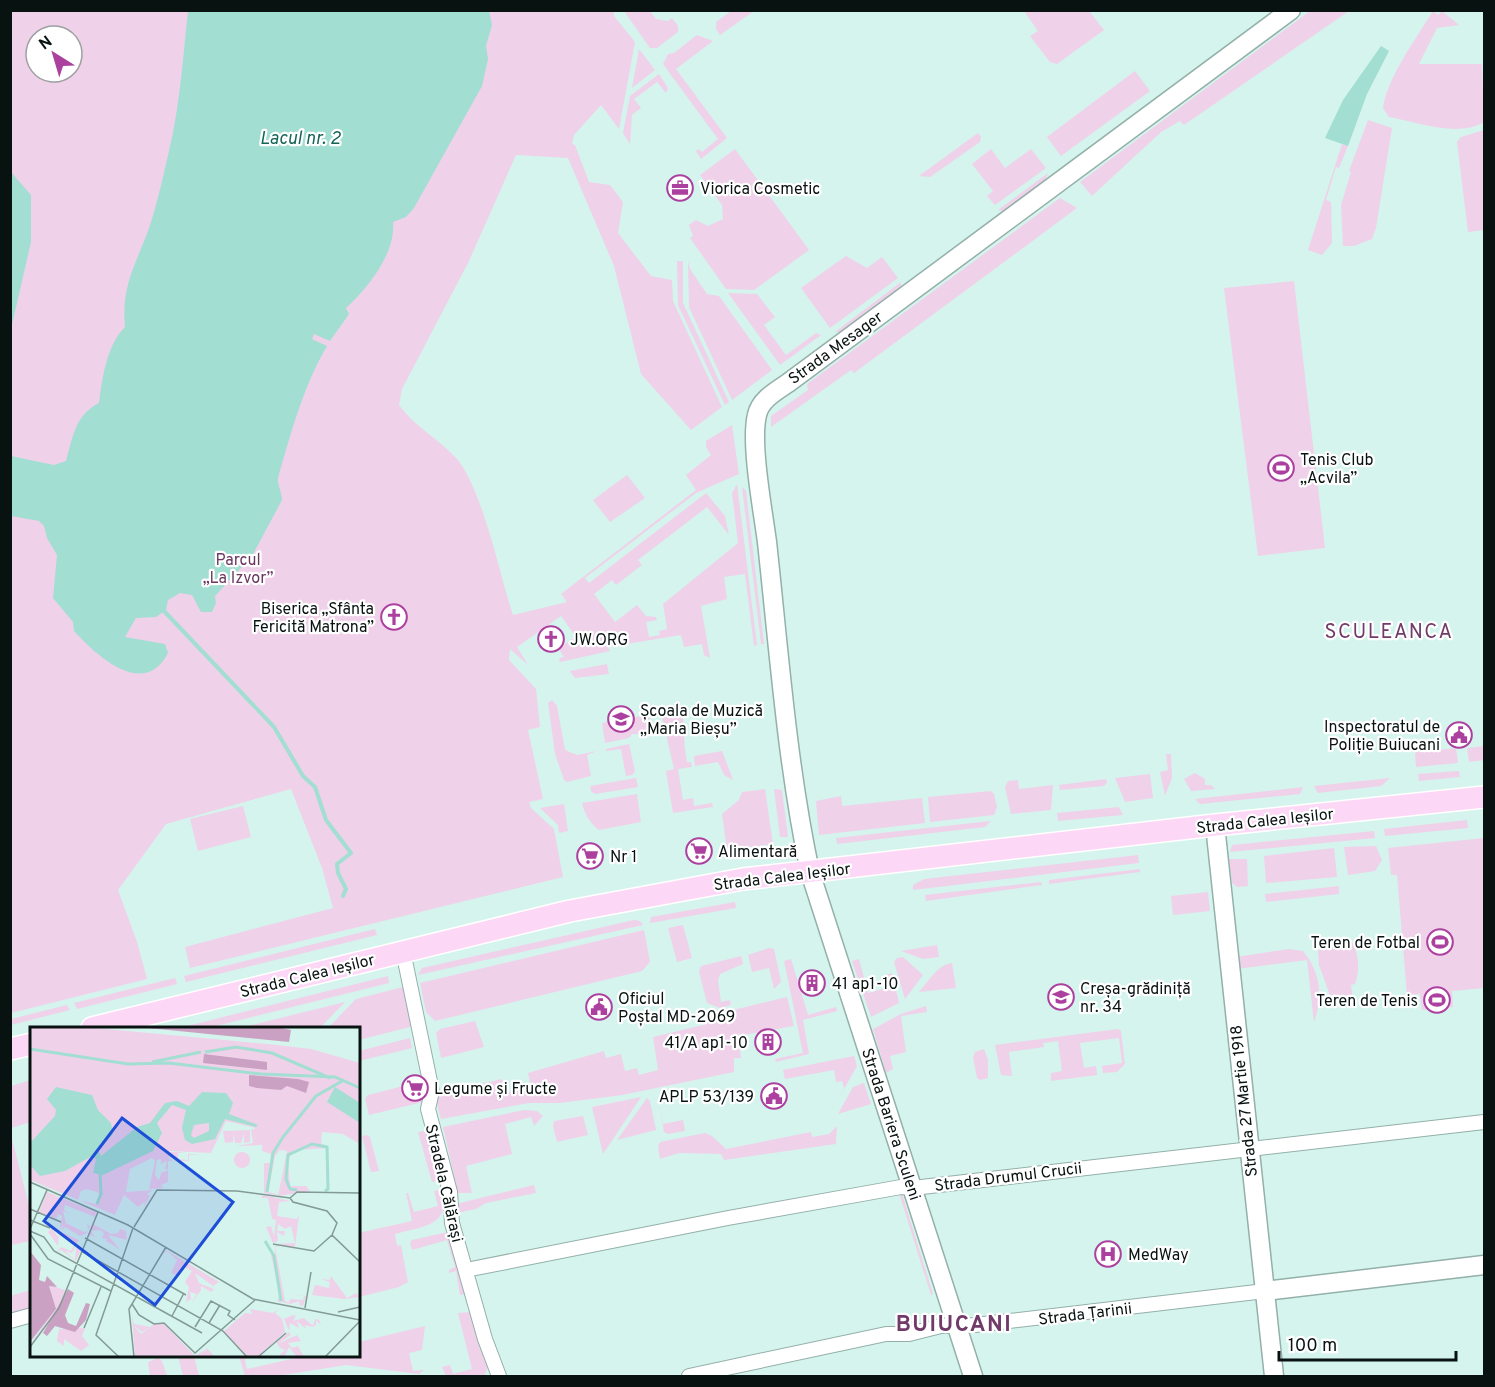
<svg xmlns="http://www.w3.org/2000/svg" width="1495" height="1387" font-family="Overpass,sans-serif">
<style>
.green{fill:#f0d1ea;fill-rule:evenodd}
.water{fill:#a2ded1}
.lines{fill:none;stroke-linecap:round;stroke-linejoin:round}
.stream{stroke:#a2ded1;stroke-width:4}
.street-casing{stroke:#93b0a9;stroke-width:16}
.secondary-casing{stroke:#93b0a9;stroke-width:21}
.primary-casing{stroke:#fff;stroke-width:24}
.street{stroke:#fff;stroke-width:14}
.secondary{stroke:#fff;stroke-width:18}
.primary{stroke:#fdd7f6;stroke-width:21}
.labels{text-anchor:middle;stroke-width:4.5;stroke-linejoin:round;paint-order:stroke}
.poi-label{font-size:16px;fill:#081311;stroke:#fff;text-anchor:start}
.street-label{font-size:16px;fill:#081311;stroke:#fff}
.park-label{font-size:16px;fill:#6a3662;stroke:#fff}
.water-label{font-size:18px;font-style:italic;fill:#156458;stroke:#fff}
.quarter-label{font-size:20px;letter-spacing:1.5px;fill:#713a69;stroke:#fff}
.district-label{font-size:22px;font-weight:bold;letter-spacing:1.5px;fill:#713a69;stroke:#fff}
.inset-river{fill:none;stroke:#a2ded1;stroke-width:3}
.inset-road{fill:none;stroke:#839a95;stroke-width:1.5}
.view{fill:#1d4ed8;fill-opacity:0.15;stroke:#1d4ed8;stroke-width:3}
.inset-edge{fill:none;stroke:#081311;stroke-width:3}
</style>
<rect width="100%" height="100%" fill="#d5f4ed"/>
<g class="green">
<path d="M10,11H614V16L635,42L619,129L601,105L574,135L572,144L575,145L589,182L610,185L623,202L618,233L651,276L672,280L673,301L722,407L691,430L641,374L614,266L568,158L516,155L469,261L402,389L399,405C415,427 439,439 457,459C482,488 500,576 513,615L567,602L561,594L696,490L686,475L711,455L706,447V441L732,425L739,474L696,493L585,578L589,583L706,493L725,516L729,535L707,507L638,560L642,565L616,585L612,580L594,594L615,622L637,605L646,616L656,617L657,620L646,622L649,637L660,635L659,631L667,629L663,604L738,543L732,493L737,484L757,645L754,646L745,574L724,577L727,599L701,606L710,658L704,655L702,644L684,647L681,635L608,647L610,651L560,662L559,658L564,657L558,648L576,637L561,616L517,647L528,665L510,649L509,660L536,689L540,727L528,730L543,799L529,802L531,808L554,829L563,877L190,968L185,947L333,908L322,868L291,789L166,824L118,890L137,942L147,979L11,1013ZM36,36H72V72H36Z"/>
<polygon points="624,11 650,11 656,19 668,21 672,18 678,26 678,32 657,48 650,48"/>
<polygon points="731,11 754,11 720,35 716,29 716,22"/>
<polygon points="1024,11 1089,11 1104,30 1057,64 1050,62 1030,36 1038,31"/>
<polygon points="1310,11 1349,11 1184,125 1180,121 1161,132 1092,196 1080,182"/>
<path d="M1433,11L1438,15L1442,11L1459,25L1437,28L1419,64H1482L1484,122C1458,138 1417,122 1389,117L1383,108C1387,78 1417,37 1433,11Z"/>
<polygon points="697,35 713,41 676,69 727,138 701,159 696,151 699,149 702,152 718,139 663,64 668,54 674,53"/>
<polygon points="639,49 655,70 632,88"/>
<polygon points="1135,71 1150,91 1061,156 1047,137"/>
<polygon points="659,74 668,88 666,93 657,82 634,99 641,108 632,115 630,144 623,133 630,96"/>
<polygon points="1368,120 1392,128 1376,228 1372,239 1354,246 1343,246 1341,205 1351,172 1349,171"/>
<polygon points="1484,130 1484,230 1468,232 1457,142 1461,137"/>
<polygon points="978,133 981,137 980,142 930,177 919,176"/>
<polygon points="1342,144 1348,146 1339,168 1336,167 1326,200 1331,202 1332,243 1322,255 1308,250"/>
<polygon points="735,149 809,250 754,290 726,289 690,238 693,236 689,225 696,220 708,226 723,219 722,205 700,175"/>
<polygon points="991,149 1005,168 1031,149 1046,168 995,205 987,196 993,191 972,164"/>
<polygon points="1048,173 1045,181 1005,212 998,210"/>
<polygon points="1060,198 1077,208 854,373 851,370 771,427 771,416 808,390 807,384"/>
<polygon points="846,256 867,268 882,257 898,278 830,328 801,288"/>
<polygon points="677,261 683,261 683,303 729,402 725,405 678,305"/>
<polygon points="688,261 690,269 707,294 719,296 772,370 732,400 689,307"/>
<polygon points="1294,281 1325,548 1258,556 1224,288"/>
<polygon points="901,282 901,288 843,332 835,332"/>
<polygon points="728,293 757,294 775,317 764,325 786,355 816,333 821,335 780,365"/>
<polygon points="627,475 645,498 610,522 593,500"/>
<polygon points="742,487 746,491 764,644 761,644"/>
<polygon points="607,664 609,674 575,678 570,671"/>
<polygon points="552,700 557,706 565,750 577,755 597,751 587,755 591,776 567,782 564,780 555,754 548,703"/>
<path d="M682,709C685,728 683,743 687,762H691L692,767L678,769L683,800L693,798L694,806L712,803L713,807L673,813L666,771L674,769L661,713Z"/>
<polygon points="649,715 652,729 646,734 632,734 629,738 605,743 602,723"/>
<polygon points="629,744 635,771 632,775 626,776 621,749 606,751 606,749"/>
<polygon points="1484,746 1484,760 1469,762 1467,748"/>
<polygon points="1456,748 1458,763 1416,767 1415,752"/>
<polygon points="722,751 733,780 724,775 718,762 695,766 694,756"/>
<polygon points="1166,754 1171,754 1172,778 1165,796 1160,772 1168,770"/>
<polygon points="1459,771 1460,777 1419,781 1418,774"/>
<polygon points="1195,773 1205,779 1205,785 1211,785 1215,789 1191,791 1184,779"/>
<polygon points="1150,774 1153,798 1125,802 1115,778"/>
<polygon points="636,778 638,787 595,794 591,791 590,786"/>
<polygon points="1390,778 1381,786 1318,793 1314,786"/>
<polygon points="1106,779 1107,783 1104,786 1060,790 1059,785"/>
<polygon points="1018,780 1019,789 1053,785 1051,810 1011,814 1005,787 1008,781"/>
<polygon points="1303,787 1300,794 1200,804 1195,799"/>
<polygon points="765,789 773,844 727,850 722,814 739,800 742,792"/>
<polygon points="774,789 782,790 788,837 780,837"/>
<polygon points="991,791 994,794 997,807 994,815 930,822 928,797"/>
<path d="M637,794L641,822L599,830C591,825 584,813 582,803Z"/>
<polygon points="841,796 842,806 922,798 925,823 819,835 816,801"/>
<polygon points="564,804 568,831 559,833 558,825 540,808"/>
<polygon points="243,806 251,837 198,851 190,819"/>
<polygon points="1119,807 1123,815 1058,821 1057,813"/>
<polygon points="1467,820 1468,828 1385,836 1384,829"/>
<polygon points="991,821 985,827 837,844 836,838"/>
<polygon points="1374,831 1375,838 1230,852 1232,845"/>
<polygon points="1484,838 1484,988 1452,991 1453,1007 1422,1010 1420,994 1407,995 1397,875 1391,875 1388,848"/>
<polygon points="1376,846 1382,860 1375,871 1348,875 1344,847"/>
<polygon points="1334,848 1337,877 1266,883 1264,856"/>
<polygon points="1138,855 1139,863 913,890 913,885 924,879"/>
<polygon points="1229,859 1247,859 1248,886 1237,887 1232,883"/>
<polygon points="1140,869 1140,872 1049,884 1049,880"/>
<polygon points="1041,882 1042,885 926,901 925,895"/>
<polygon points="1339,886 1339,894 1266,902 1265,894"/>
<polygon points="1208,892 1210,911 1173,915 1171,896"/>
<polygon points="735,902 736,908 650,923 651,917"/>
<polygon points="634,920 640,921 643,925 418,975 422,968"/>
<polygon points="683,925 692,958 677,962 668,928"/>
<polygon points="375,929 377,935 186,982 184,976"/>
<polygon points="644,930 650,962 642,971 435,1021 426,1012 420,983"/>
<path d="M1352,942C1359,953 1360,972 1355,984L1351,985L1353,999L1332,1001L1319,965L1318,951L1323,946Z"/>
<polygon points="937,945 939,957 923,959 901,951"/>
<polygon points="769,948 774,949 781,982 774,989 769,968 752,972 748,955"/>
<path d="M1289,949L1303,951C1321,973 1323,997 1314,1022L1307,960L1237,969L1236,957Z"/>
<polygon points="741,956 743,964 720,974 718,981 721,1002 730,1000 731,1005 720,1008 707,1003 699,972 701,966"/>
<polygon points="903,957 923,975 905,999 894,962 897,958"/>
<polygon points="791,959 808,1015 836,1007 837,1011 803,1020 809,1054 776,1062 775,1059 803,1053 784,961"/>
<polygon points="859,959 868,993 889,987 886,975 892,973 899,1003 871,1017 852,961"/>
<path d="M952,963L956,988L919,992C928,982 937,965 952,963Z"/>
<polygon points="388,976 389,983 208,1028 179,1028"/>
<polygon points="175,978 177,984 77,1009 74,1003"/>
<polygon points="407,986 413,1023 410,1027 359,1040 358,1028 328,1028 356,999"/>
<polygon points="787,997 794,1026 738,1036 741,1058 734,1058 734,1072 622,1095 560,1103 529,1103 441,1119 436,1100 441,1093 502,1079 506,1093 531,1087 528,1073 604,1051 606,1058 621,1054 625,1071 637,1068 639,1075 658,1070 653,1037 707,1024 705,1017"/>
<polygon points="345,1002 320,1028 246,1028 248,1026"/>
<polygon points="67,1005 70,1010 11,1025 11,1019"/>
<polygon points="926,1006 927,1012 901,1016 906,1052 890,1056 893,1069 886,1073 873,1029 901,1014"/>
<polygon points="475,1021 484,1047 441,1058 436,1033 440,1029"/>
<polygon points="1118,1029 1121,1031 1125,1064 1117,1072 1103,1073 1102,1066 1122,1063 1119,1038 1080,1043 1084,1068 1096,1066 1097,1075 1051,1081 1051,1073 1062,1071 1058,1041 1043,1043 1044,1047 1009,1052 1012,1076 1001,1075 995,1045"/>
<polygon points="410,1038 412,1048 359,1061 359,1051"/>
<polygon points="984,1049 988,1060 988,1078 980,1080 977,1078 973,1058 975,1052"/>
<polygon points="854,1056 857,1066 840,1096 844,1088 842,1081 836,1082 834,1070 785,1079 783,1070"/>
<polygon points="31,1080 31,1122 11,1128 11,1086"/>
<polygon points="419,1082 423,1102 369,1115 365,1099 368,1095"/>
<polygon points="864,1083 871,1104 838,1114 853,1087"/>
<polygon points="641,1097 603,1154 592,1107"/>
<polygon points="647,1098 650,1101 656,1130 617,1140"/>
<polygon points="658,1099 663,1124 683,1120 685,1131 668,1134 664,1132"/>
<polygon points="524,1110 537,1111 543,1116 534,1126 531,1117 505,1124 512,1154 466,1166 472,1193 458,1193 443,1127"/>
<polygon points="583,1116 588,1135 557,1142 553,1126 554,1121"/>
<polygon points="837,1126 836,1144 724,1160 721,1154 679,1153 660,1159 658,1146 660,1142 705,1133 712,1136 726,1149 811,1132 812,1137 829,1134"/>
<polygon points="425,1131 439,1180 432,1182 418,1132"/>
<polygon points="11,1135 31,1213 31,1241 11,1245"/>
<polygon points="367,1135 370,1137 379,1171 371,1172 362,1136"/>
<polygon points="534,1185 536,1193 486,1203 476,1209 457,1213 466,1249 454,1207 456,1204"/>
<path d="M443,1189C450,1227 424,1226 395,1234L397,1246L401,1245L408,1282L399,1287L359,1297L358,1233L412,1221L406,1193H408L414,1212L438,1206L434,1191Z"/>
<polygon points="899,1193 902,1194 933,1294 931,1295"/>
<polygon points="448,1232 467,1294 460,1295 456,1271 449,1273 449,1270 455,1267 447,1240 412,1250 410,1243 412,1240"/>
<polygon points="31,1290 31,1310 11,1316 10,1296"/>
<polygon points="471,1312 488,1367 484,1376 446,1376 442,1367 450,1365 453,1374 472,1369 458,1313"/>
<polygon points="425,1326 422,1350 409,1353 413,1371 424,1370 419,1374 346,1365 277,1376 245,1376 239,1356 244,1356 247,1369 304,1356 358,1356 359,1342"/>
<polygon points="178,1356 194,1356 199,1376 183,1376"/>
<polygon points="158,1358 162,1361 167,1376 150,1376 148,1362"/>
</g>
<g class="water">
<path d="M188,11L489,10L492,25L486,46L488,59L482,86L414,208L406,217L393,222C396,253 368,288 346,308L349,314L330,341L314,334L312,339L327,346C303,387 291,433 278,478C277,483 282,493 282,500L252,556L215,596L216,603L212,612H201L192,595L180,593L168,600L166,610L156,617L136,618L125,637L165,644L168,653C144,700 96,655 74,631L73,622L53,598L57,555L47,538L44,526L39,521L11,516V456L54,465L66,461C73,437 75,415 99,403C102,379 107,344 125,327C121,287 135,266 148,231C157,205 163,177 169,151C180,105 183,57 188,11Z"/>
<polygon points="1381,46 1389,51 1367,94 1348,146 1325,138 1343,100"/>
<polygon points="11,172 31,195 31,242 11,329"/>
</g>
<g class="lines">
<polyline class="stream" points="164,611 274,727 303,776 315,787 326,820 351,853 337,864 338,873 346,889 343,896"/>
<g class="street-casing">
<g id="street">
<polyline points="403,951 432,1091 428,1109 450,1192 452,1223 485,1339 499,1376"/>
<polyline points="466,1270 728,1218 901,1187 913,1188 1484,1122"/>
<polyline points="10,1321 32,1315"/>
<polyline points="689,1376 886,1334 909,1334 941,1326 975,1325 1265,1291"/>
</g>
</g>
<g class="secondary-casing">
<g id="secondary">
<polyline points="1215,825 1274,1376"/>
<polyline points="1265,1291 1484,1265"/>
<path d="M973,1376L810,872C787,764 779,652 767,542C763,511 750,443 757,415C760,400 776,391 788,383L1291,10"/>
</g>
</g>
<g class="primary-casing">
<g id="primary">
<polyline points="92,1028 570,911 743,879 1215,825 1484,797"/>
<polyline points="10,1049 32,1044"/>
</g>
</g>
<use href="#street" class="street"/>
<use href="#secondary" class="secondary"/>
<use href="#primary" class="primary"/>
</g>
<defs>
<g id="office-ring" transform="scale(1.35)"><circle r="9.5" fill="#fff" stroke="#ac409f" stroke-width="1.5"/><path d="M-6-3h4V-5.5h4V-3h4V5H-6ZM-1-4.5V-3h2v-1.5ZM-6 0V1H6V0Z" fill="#ac409f"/></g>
<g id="stadium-ring" transform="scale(1.35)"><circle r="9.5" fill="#fff" stroke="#ac409f" stroke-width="1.5"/><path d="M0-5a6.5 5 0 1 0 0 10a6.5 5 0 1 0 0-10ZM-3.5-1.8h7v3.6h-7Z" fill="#ac409f"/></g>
<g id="church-ring" transform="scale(1.35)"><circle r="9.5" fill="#fff" stroke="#ac409f" stroke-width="1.5"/><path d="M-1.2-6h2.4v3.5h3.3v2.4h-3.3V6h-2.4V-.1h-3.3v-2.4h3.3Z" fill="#ac409f"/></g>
<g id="school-ring" transform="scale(1.35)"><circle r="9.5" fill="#fff" stroke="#ac409f" stroke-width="1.5"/><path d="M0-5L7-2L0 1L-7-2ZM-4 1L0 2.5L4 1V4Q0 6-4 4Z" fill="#ac409f"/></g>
<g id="civic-ring" transform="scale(1.35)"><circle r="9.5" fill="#fff" stroke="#ac409f" stroke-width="1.5"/><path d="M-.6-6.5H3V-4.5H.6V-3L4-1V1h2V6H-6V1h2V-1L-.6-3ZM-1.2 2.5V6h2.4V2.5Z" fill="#ac409f"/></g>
<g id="supermarket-ring" transform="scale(1.35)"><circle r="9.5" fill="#fff" stroke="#ac409f" stroke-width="1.5"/><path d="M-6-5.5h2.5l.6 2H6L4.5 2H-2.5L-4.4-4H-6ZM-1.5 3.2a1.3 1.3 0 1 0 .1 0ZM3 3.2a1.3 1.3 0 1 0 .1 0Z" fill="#ac409f"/></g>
<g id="building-ring" transform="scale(1.35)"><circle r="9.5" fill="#fff" stroke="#ac409f" stroke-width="1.5"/><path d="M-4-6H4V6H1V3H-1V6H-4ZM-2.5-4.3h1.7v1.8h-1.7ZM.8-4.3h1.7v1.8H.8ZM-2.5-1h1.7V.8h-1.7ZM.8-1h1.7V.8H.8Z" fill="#ac409f"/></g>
<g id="hospital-ring" transform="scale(1.35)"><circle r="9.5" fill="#fff" stroke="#ac409f" stroke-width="1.5"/><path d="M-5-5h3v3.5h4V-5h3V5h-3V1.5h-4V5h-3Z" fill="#ac409f"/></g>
</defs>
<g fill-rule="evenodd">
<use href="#office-ring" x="680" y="188"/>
<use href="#stadium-ring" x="1281" y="468"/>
<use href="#church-ring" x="394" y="617"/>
<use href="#church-ring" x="551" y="639"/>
<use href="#school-ring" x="621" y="719"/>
<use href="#civic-ring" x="1459" y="735"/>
<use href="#supermarket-ring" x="699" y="851"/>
<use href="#supermarket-ring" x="590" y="856"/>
<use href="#stadium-ring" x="1440" y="942"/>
<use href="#building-ring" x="812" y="983"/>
<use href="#school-ring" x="1061" y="997"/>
<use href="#stadium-ring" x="1437" y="1000"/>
<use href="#civic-ring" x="599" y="1007"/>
<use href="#building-ring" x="768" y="1042"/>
<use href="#supermarket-ring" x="415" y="1088"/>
<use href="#civic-ring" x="774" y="1096"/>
<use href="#hospital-ring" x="1108" y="1254"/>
</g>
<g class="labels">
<g class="poi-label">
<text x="700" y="194">Viorica Cosmetic</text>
<text x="1300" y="465">Tenis Club<tspan x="1300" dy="18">„Acvila”</tspan></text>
<text x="374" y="614" text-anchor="end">Biserica „Sfânta<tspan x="374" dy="18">Fericită Matrona”</tspan></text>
<text x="570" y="645">JW.ORG</text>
<text x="640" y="716">Școala de Muzică<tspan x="640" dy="18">„Maria Bieșu”</tspan></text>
<text x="1440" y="732" text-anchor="end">Inspectoratul de<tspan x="1440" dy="18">Poliție Buiucani</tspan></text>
<text x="718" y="857">Alimentară</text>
<text x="610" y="862">Nr 1</text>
<text x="1420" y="948" text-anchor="end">Teren de Fotbal</text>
<text x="832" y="989">41 ap1-10</text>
<text x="1080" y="994">Creșa-grădiniță<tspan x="1080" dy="18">nr. 34</tspan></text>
<text x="618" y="1004">Oficiul<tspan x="618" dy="18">Poștal MD-2069</tspan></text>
<text x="1418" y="1006" text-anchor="end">Teren de Tenis</text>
<text x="748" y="1048" text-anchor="end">41/A ap1-10</text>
<text x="434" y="1094">Legume și Fructe</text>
<text x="754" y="1102" text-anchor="end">APLP 53/139</text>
<text x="1128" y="1260">MedWay</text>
</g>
<g class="street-label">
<text transform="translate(835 347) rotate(-36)" y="6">Strada Mesager</text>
<text transform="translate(1265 820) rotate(-6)" y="6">Strada Calea Ieșilor</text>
<text transform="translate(782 876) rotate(-7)" y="6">Strada Calea Ieșilor</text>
<text transform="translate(307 975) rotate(-14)" y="6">Strada Calea Ieșilor</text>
<text transform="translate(1243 1101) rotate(-96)" y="6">Strada 27 Martie 1918</text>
<text transform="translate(892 1124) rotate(72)" y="6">Strada Bariera Sculeni</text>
<text transform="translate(1008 1176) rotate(-7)" y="6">Strada Drumul Crucii</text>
<text transform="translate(445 1183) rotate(77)" y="6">Stradela Călărași</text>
<text transform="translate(1085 1313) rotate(-7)" y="6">Strada Țarinii</text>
</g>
<g class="park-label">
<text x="238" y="565">Parcul<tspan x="238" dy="18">„La Izvor”</tspan></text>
</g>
<g class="water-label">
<text x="300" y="144">Lacul nr. 2</text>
</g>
<g class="quarter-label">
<text x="1389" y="638">SCULEANCA</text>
</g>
<g class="district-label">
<text x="954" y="1331">BUIUCANI</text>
</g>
</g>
<g transform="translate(30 1027)">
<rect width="330" height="330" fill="#d5f4ed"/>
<path d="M0,0H55L247,18L281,22L330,36V117L313,107L292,105L291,116L299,121L264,123L258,133L260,159H276L280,164L248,169L257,124L250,123L245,129L238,165L246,167L249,148L246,168L234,166V136H240L241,127L232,124V118L206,119L223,116L221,103L226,101L196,94L181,126L140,124L137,127L140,125H155L148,126V132L158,133V127L171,128H159V134H144L146,132L141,127V131L137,130L143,134H138V142H135L137,134L131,137V132L127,133L125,148L129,153L131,146L138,143V155L131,158L134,161L119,162L125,134L122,131L100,142L96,165L123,163L117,167L120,169L113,182L115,175L108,180L94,168L85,188L0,153ZM57,162L69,166L66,177L48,173L51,164ZM220,103V115L214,116V106L211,116H205L204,106L203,115L195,116L193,104ZM204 133a8 8 0 1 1 16 0a8 8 0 1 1-16 0ZM17,165L66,185L65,190L35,178L34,183L41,187L33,184L36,196L54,205L58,204L57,197L60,199L57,206L50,209L35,200L32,204L33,198L29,204L49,213L42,226L35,224L45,233L46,221L51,222L46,234L31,223L27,225L31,220L41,224L45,216L42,213L29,208L28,219L18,205L22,201L28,210L32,189L28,187L27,192L9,185ZM233,168L260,174L249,175L247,189L267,192L269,188L265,220L247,217L265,216L261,199L255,202L248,197L247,204H255L254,209L247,205L248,214L243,216L236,200L241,199L244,209L246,193L242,192L238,171H231ZM63,197L81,207L88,206L90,202L96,204L97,213L78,208L90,223L75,213L78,212L72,211L74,206L70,203L61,204L65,210L58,207ZM245,219L250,220H245L255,274L259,276L260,272L273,273L274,269L256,267L276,269L273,279L269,278L270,274L260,277L247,274L250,268L241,228L245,226ZM136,223L189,255L183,259L165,246L169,256L184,262L181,265L171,259V263L161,278L167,267L160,265L161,272L156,275L159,260L155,255L162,244L155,240L149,249L141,246L147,233L137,224L133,227ZM301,249L317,271L326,266L330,270L314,272L282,268L285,258L281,257L299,261L300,255L291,252L300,253ZM19,258L35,263L29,281L0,318L25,282ZM251,281L245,286L252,292L255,305L227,330H218L194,304L215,286L222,287L220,282L243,286ZM263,288L266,289L263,294L274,291L283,299L285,292L289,293L291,298L286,293V298L283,300L275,298L276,302L267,294L269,301L260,296L259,304L254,292ZM102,289L104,297L120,300L112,305L103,298L111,307L124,297L133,296L165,329L177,322L175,319L185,330H105ZM55,301L52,309L59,318L51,324L34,312V319L27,314L29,302ZM259,305L261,308L247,317L267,308L271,314L258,316L262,321L268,319L274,330H267L259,320L254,330H248L255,323L250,321L246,315Z" fill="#f0d1ea" fill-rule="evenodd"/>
<path d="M108,0H246L261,3L259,15ZM174,27L237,35V43L173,36ZM219,48L268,52L279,55L276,66L257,59L251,63L227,61L219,59ZM0,224L11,238L9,253L15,255L17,249L27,260L19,259L26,282L0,315ZM38,262L44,266L35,288L38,296L46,299L56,276L60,277L56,293L45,305L25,299L17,309L13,306Z" fill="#caa1c2"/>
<path d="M26,60L62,68L68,83L81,96L83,107L68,123L71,129L107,100L120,96L135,76L147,74L159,79L172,65L196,66L203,76L199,87L228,98L226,100L195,92L185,112L162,117L155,113L152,101L156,83L142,78L127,96L132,106L123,124L73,148L63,146L66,132L62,129L35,144L10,149L0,138V116L25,89L26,83L17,72ZM164,98L179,96V104L164,111L161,108ZM305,60L330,76V96L297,75Z" fill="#a2ded1" fill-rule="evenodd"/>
<path class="inset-river" d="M0,22L98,37L139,36L231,47L305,50L330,61M175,25L206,20L242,26L300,51M122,35L171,25M267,163L260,162L256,152L258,128L282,117L297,120L298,162L295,164M237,165L243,126L253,110L286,69L314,53M67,177L71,167L70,145M235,214L244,229L251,274"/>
<path class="inset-road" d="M0,155L98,198L223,272L330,293M260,171L263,175L297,184L307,196L302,208L330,235M0,182L31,195M0,193L20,201M104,200L127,163L207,164L260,171L267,165L330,166M0,202L17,163M0,204L14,210L24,224L172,306M0,207L18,232L81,264M55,211L156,268M243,217L284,224L302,208M51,224L193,304L217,330M102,277L109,288L124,297L134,296L165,326L225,273M275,281L281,245M308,285L330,280M142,289L154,266M179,296L190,278M165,300L181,274L200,284L198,288L205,293M54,301L71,260M0,320L29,281L68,185M89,330L66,308L103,201M104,330L99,282L136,220M228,330L256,306M295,330L330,294"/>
<path class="view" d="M92,91L203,175L125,278L14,194Z"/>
<rect width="330" height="330" class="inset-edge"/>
</g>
<rect width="1495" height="1387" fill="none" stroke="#081311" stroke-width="24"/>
<g transform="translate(54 54) rotate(323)"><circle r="28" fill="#ffffff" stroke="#9ca1a0" stroke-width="1.5"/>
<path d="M0-4.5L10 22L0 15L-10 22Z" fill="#ac409f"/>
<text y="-9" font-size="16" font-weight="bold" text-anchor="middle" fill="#081311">N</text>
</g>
<path d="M1279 1351v9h177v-9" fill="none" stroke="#081311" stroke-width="3"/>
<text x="1288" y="1351" font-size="18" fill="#081311" stroke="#ffffff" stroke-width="4.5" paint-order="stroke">100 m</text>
</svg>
